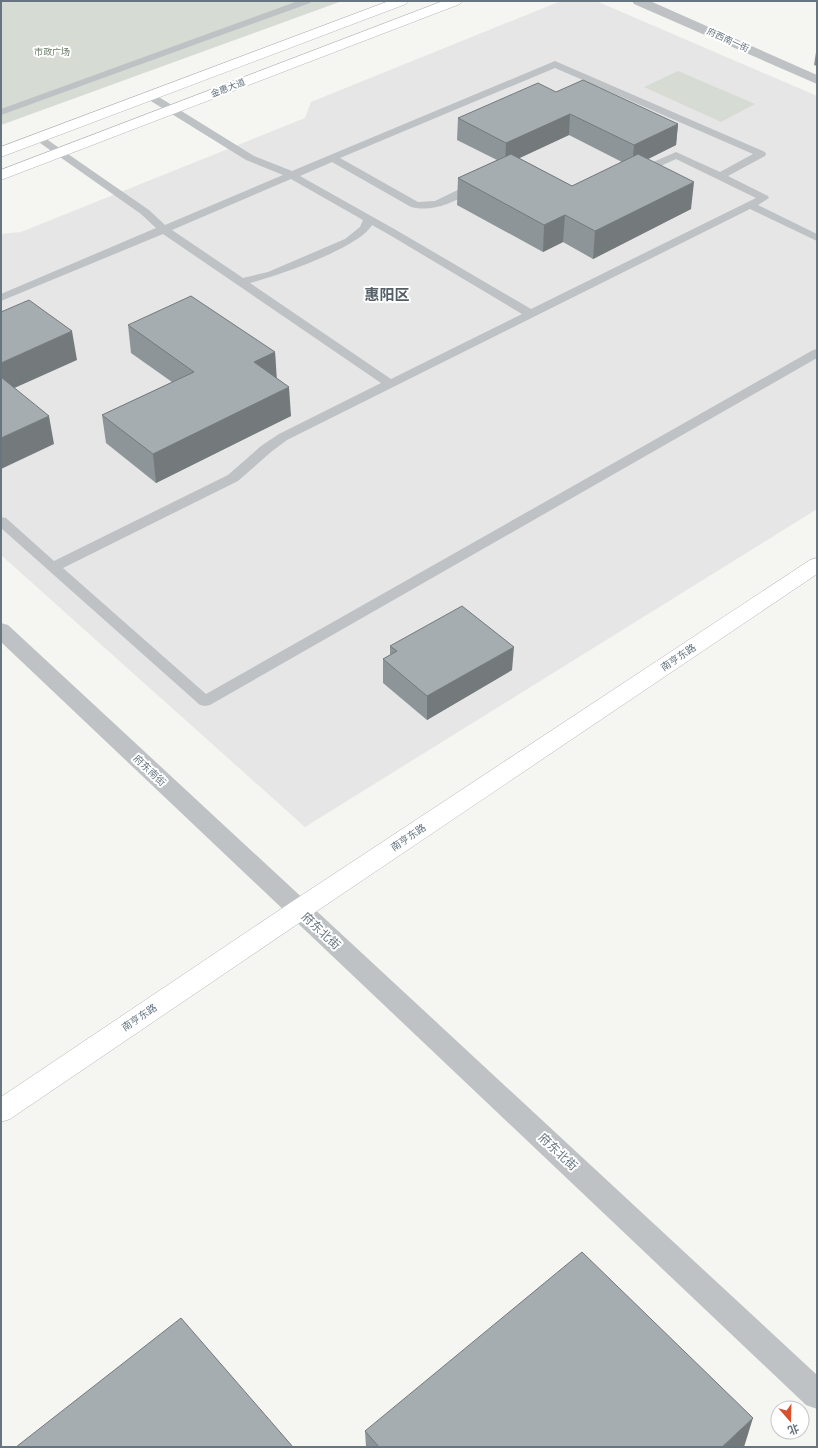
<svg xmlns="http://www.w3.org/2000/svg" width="818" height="1448" font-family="Rubik,'Noto Sans SC',sans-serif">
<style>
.built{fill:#e5e6e5}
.green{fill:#d6dbd3}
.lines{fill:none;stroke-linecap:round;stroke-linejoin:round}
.secondary-casing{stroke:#b1b6b9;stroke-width:1}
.lane{fill:#bec2c5;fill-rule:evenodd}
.street{fill:#bec2c5;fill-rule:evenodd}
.secondary{fill:#fff;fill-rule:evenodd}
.wall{fill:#8e9598;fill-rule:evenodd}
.shaded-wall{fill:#74797c}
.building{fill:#a5adb1;stroke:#74797c}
.labels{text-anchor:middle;stroke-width:4;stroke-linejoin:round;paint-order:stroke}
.far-street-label{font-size:9px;fill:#667580;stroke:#fff}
.far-park-label{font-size:9px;fill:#697864;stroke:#fff}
.street-label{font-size:10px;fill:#667580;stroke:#fff}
.near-street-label{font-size:12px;fill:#667580;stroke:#fff}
.far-town-label{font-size:15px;font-weight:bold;fill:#535e66;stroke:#fff}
</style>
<rect width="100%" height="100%" fill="#f5f5f1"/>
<polygon class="built" points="561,1 596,1 817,96 817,509 305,827 1,555 1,234 21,232 305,118 311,102"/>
<g class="green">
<polygon points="1,1 342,1 1,125"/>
<polygon points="678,71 755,104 721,122 644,87"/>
</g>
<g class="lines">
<g class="secondary-casing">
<g id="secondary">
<polygon points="389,1 408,1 406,4 1,157 1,147"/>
<polygon points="443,1 462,1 460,4 1,180 1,170"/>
<polygon points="817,558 817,574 308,917 10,1119 1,1122 1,1097 290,903 810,560"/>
</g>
</g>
<g class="lane">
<polygon points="298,1 312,1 310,3 1,115 1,109"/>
<path d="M555,61L765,152L766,154L765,156L728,176L768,196L769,198L758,205L817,234V241L750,209L287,440L271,452L238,481L63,568L206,694L813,350L817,349V358L210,705L205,706L200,705L1,528V517L6,518L54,561L228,475L261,446L279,434L381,383L163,234L1,301V294L156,228L141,214L33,138L34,136H42L149,210L165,225L283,175L246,160L146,98L145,96L146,94H154L254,156L292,171ZM555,68L753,154L720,172L676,152L635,170L634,172L635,174H643L676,159L756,198L531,309L396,230L300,176L332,162L411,207C432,212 450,204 468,194C473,191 478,189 481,185L480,183H472L435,201L418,202L340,158ZM291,179L363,220L360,227L345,239L268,272L243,278L172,230ZM372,225L388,234L522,314L391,379L250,283C277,276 359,248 372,225Z"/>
</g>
<g class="street">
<polygon points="632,1 650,1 817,75 817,84 634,4"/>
<polygon points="1,623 8,625 817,1375 817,1409 806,1405 1,642"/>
</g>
<use href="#secondary" class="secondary"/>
</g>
<g class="wall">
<polygon points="817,46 817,66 814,65"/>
<path d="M556,92L678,124L676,145L648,159L691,209L593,259L563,242L543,252L457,205L458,178L497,160L457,140L458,118ZM569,135L622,162L572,186L519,158Z"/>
<polygon points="128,325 275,352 276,378 291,416 156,483 106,443 102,415 172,382 131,353"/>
<polygon points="390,646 512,670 427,720 383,683 383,659 390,655"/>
<polygon points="365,1431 744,1447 366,1447"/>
</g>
<g class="shaded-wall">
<polygon points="570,114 569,135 505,165 506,143"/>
<polygon points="678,124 676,145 632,167 634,145"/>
<polygon points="694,182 691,209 593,259 595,231"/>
<polygon points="565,215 563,242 543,252 544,225"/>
<polygon points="72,331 77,360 1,394 1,363"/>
<polygon points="275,352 277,381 254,362"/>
<polygon points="289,387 291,416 156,483 153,454"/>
<polygon points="49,416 54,444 1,469 1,438"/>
<polygon points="514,647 512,670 427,720 427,696"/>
<polygon points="753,1418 744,1447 722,1447"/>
</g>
<g class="building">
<polygon points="583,80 678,124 634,145 570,114 506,143 458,118 538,83 556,92"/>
<polygon points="511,154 572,186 638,154 694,182 595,231 565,215 544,225 458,178"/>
<polygon points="191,296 275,352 254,362 289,387 153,454 102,415 194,372 128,325"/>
<polygon points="29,300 72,331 1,363 1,312"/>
<polygon points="1,377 49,416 1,438"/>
<polygon points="462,606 514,647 427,696 383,659 397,651 390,646"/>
<polygon points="582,1252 753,1418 722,1447 379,1447 365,1431"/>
<polygon points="181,1318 293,1447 16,1447"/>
</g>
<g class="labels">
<g class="far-street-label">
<text transform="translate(728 40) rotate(24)" y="3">府西南一街</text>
<text transform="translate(228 88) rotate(-21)" y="3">金惠大道</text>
</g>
<g class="far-park-label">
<text x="52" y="55">市政广场</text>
</g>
<g class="street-label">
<text transform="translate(678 657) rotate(-34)" y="4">南亨东路</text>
<text transform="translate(150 770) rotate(43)" y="4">府东南街</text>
<text transform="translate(408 837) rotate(-34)" y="4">南亨东路</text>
<text transform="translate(139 1017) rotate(-34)" y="4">南亨东路</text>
</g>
<g class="near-street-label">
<text transform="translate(321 931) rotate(43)" y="4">府东北街</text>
<text transform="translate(558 1152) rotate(43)" y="4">府东北街</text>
</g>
<g class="far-town-label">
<text x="387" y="300">惠阳区</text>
</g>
</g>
<rect width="818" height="1448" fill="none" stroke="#667580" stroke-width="4"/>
<g transform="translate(790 1420) rotate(160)"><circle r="19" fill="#ffffff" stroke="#c2c8cc"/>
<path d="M0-3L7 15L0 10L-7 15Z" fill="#d8512e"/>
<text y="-6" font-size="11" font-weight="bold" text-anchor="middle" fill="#667580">北</text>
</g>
</svg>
